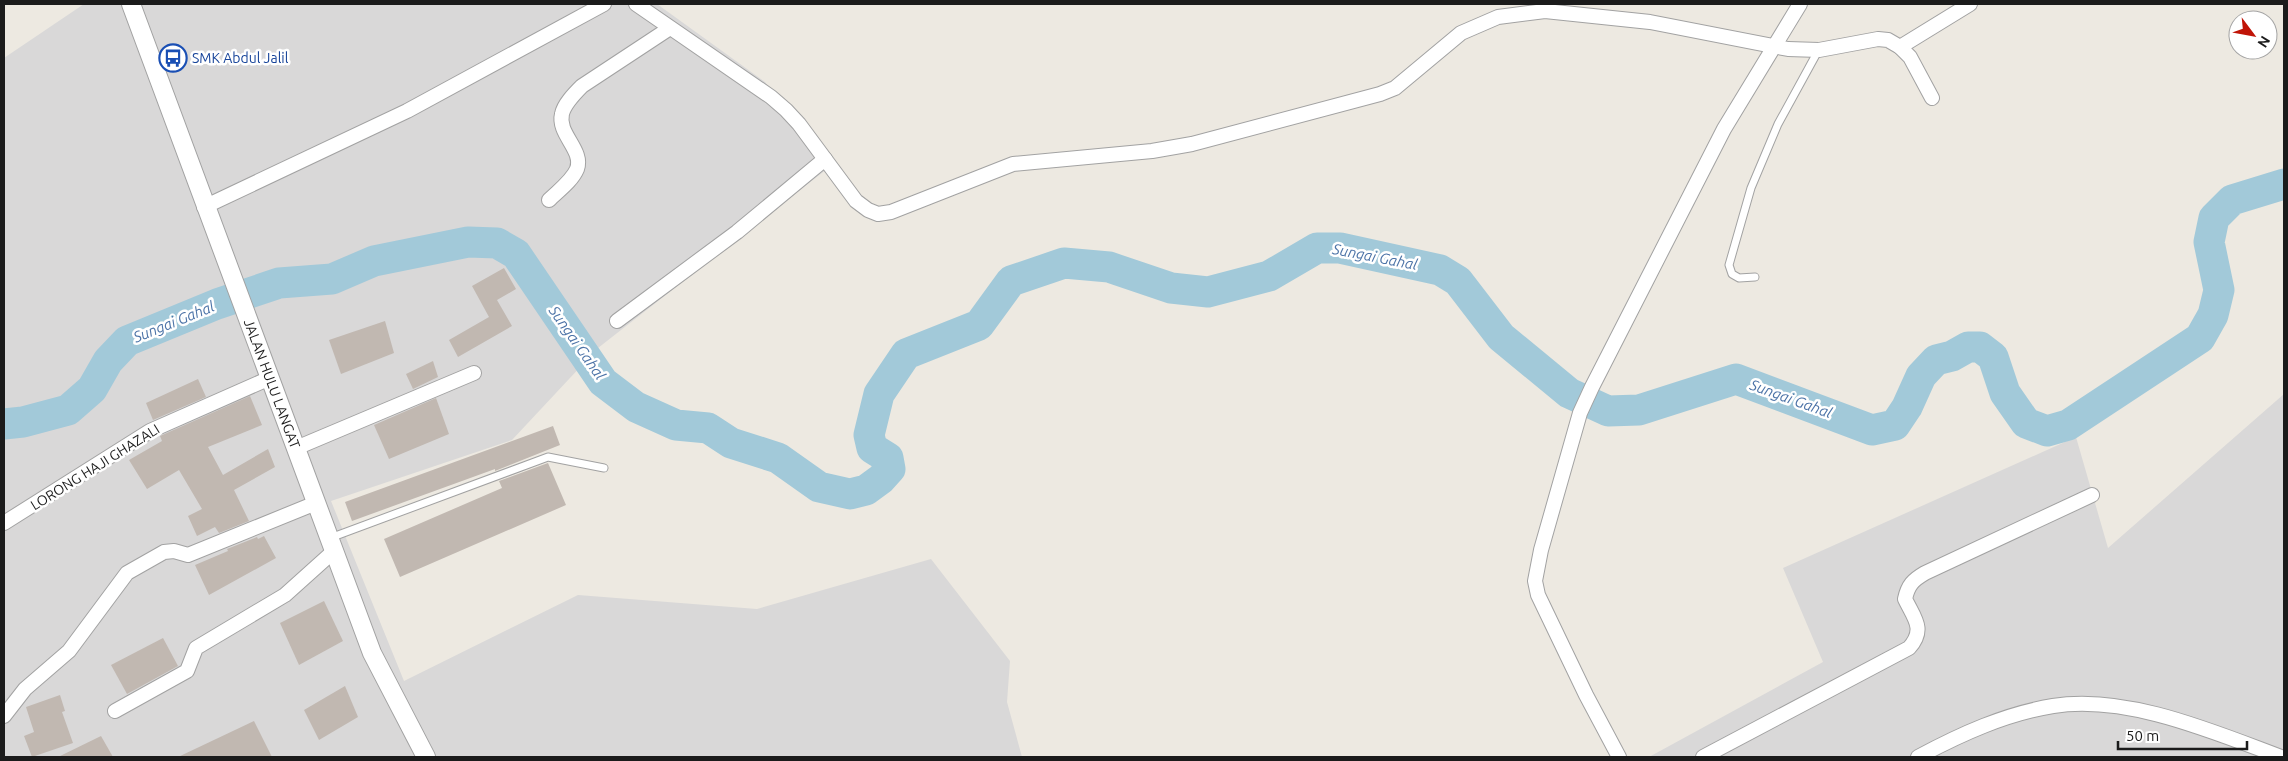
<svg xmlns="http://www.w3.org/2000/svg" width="2288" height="761" font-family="Ubuntu,sans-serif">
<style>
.residential{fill:#d9d8d8}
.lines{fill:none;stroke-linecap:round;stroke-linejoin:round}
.river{stroke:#a2c9d9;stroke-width:31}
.building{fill:#c1b8b1}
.service-casing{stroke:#a2a2a2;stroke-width:9}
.minor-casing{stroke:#a2a2a2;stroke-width:16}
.tertiary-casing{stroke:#a2a2a2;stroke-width:20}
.service{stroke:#fff;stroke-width:7}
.minor{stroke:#fff;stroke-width:14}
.tertiary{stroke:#fff;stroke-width:18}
.labels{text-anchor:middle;stroke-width:5;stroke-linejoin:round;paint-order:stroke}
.transit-label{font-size:14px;fill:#164399;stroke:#fff;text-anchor:start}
.street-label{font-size:14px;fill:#1b1b1b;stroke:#fff}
.water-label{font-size:15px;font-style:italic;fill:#4c73a7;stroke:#fff}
</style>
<rect width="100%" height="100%" fill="#ede9e1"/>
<g class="residential">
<polygon points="84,4 657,4 765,82 827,169 598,348 512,440 331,501 404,681 578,595 757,609 931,559 1010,661 1007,702 1022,757 4,757 4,58"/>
<polygon points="2284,394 2284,757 1649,757 1823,662 1783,568 2076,437 2108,548"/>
</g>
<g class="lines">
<polyline class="river" points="4,424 23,422 68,410 92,389 108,361 127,341 217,304 279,283 332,279 374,261 468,242 497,243 516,254 603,382 636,407 676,425 708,428 731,443 778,458 819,487 850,494 866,490 881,479 890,469 888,458 872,448 869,435 879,394 906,354 979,325 1011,281 1064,263 1109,267 1171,288 1208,292 1269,276 1317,248 1340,248 1440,270 1458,281 1501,337 1569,393 1608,411 1639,410 1736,379 1872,430 1895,425 1907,407 1921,376 1936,360 1952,356 1968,347 1980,347 1993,357 2005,393 2026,423 2047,431 2068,425 2200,338 2213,315 2219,290 2209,242 2214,218 2232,200 2284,184"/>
</g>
<g class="building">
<polygon points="504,268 516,289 497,300 512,326 458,357 449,340 489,317 472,286"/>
<polygon points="385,321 394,353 341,374 329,340"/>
<polygon points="433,361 438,377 413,389 406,374"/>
<polygon points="198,379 206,397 153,420 146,403"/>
<polygon points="250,396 262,425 208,447 223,475 268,449 275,467 234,490 249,521 219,533 215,527 197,536 188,516 202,509 179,470 147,489 129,460 162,441 160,436"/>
<polygon points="436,398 449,434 389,459 374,425"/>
<polygon points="553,426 560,445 495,471 495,469 352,521 345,502"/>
<polygon points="548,463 566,505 400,577 384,539 502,488 499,481"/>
<polygon points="264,536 276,558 209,595 195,565 228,551 227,549 257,537 258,539"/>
<polygon points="324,601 343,641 299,665 280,623"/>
<polygon points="163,638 178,666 127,694 111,665"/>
<polygon points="345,686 358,717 319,740 304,710"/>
<polygon points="60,695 65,711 62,712 73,743 32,757 24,736 34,732 26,707"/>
<polygon points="254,721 272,757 178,757"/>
<polygon points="101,736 113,757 58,757"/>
</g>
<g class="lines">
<g class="service-casing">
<g id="service">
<polyline points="1755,277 1739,278 1732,274 1729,265 1751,188 1778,124 1818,51"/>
<polyline points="330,538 548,457 604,468"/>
</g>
</g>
<g class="minor-casing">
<g id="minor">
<polyline points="636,4 771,97 786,110 799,124 856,201 868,210 878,214 891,212 1013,164 1152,151 1192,144 1380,94 1395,88 1461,33 1498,17 1545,11 1650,22 1788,49 1819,50 1878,39 1888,40 1900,47 1910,57 1932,98"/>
<polyline points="1900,47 1970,4"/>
<path d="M549,200C558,191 572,181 577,169C584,150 557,134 562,114C564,104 574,94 582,86L670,28"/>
<polyline points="204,207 407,111 604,4"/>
<polyline points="617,321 737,232 825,159"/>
<polyline points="296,448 474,373"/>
<polyline points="4,523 150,431 270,378"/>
<polyline points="115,711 187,671 196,648 285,595 334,551"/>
<polyline points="4,716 25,689 69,651 127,573 164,552 174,551 188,555 316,503"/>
<polyline points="1619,757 1586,695 1538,595 1535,581 1541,550 1580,413 1592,387 1724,129 1800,4"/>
<path d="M1703,757L1909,648C1926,629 1914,618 1905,599C1908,585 1913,580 1925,573L2092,495"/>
<path d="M1918,757C1961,734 2005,714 2053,706C2126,694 2214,732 2281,757"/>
</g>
</g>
<g class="tertiary-casing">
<g id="tertiary">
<path id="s1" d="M131,4L372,653L426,757"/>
</g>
</g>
<use href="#service" class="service"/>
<use href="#minor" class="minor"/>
<use href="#tertiary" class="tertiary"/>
</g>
<defs>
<g id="bus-ring" transform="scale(1.4375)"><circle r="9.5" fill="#fff" stroke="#1a4fb4" stroke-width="1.5"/><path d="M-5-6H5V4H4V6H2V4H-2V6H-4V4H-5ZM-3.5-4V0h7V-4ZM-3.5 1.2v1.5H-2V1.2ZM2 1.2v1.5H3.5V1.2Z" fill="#1a4fb4"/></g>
</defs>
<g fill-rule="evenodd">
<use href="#bus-ring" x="173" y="58"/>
</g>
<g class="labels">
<g class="transit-label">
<text x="192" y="63">SMK Abdul Jalil</text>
</g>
<g class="street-label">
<text dy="5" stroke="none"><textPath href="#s1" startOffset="405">JALAN HULU LANGAT</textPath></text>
<text transform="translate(95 467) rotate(-32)" y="5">LORONG HAJI GHAZALI</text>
</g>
<g class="water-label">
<text transform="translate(1375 257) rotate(11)" y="5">Sungai Gahal</text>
<text transform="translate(174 322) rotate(-22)" y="5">Sungai Gahal</text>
<text transform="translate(577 343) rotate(55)" y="5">Sungai Gahal</text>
<text transform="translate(1791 399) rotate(20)" y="5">Sungai Gahal</text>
</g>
</g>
<rect width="2288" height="761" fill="none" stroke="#1b1b1b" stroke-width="10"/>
<g transform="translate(2253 35) rotate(122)"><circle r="24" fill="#ffffff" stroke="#a4a4a4"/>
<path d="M0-4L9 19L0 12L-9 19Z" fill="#c01407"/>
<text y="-8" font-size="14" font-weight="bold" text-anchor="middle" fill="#1b1b1b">N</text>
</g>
<path d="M2118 741v8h129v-8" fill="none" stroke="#1b1b1b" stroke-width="2.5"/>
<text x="2126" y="741" font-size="15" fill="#1b1b1b" stroke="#ffffff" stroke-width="4" paint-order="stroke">50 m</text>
</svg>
